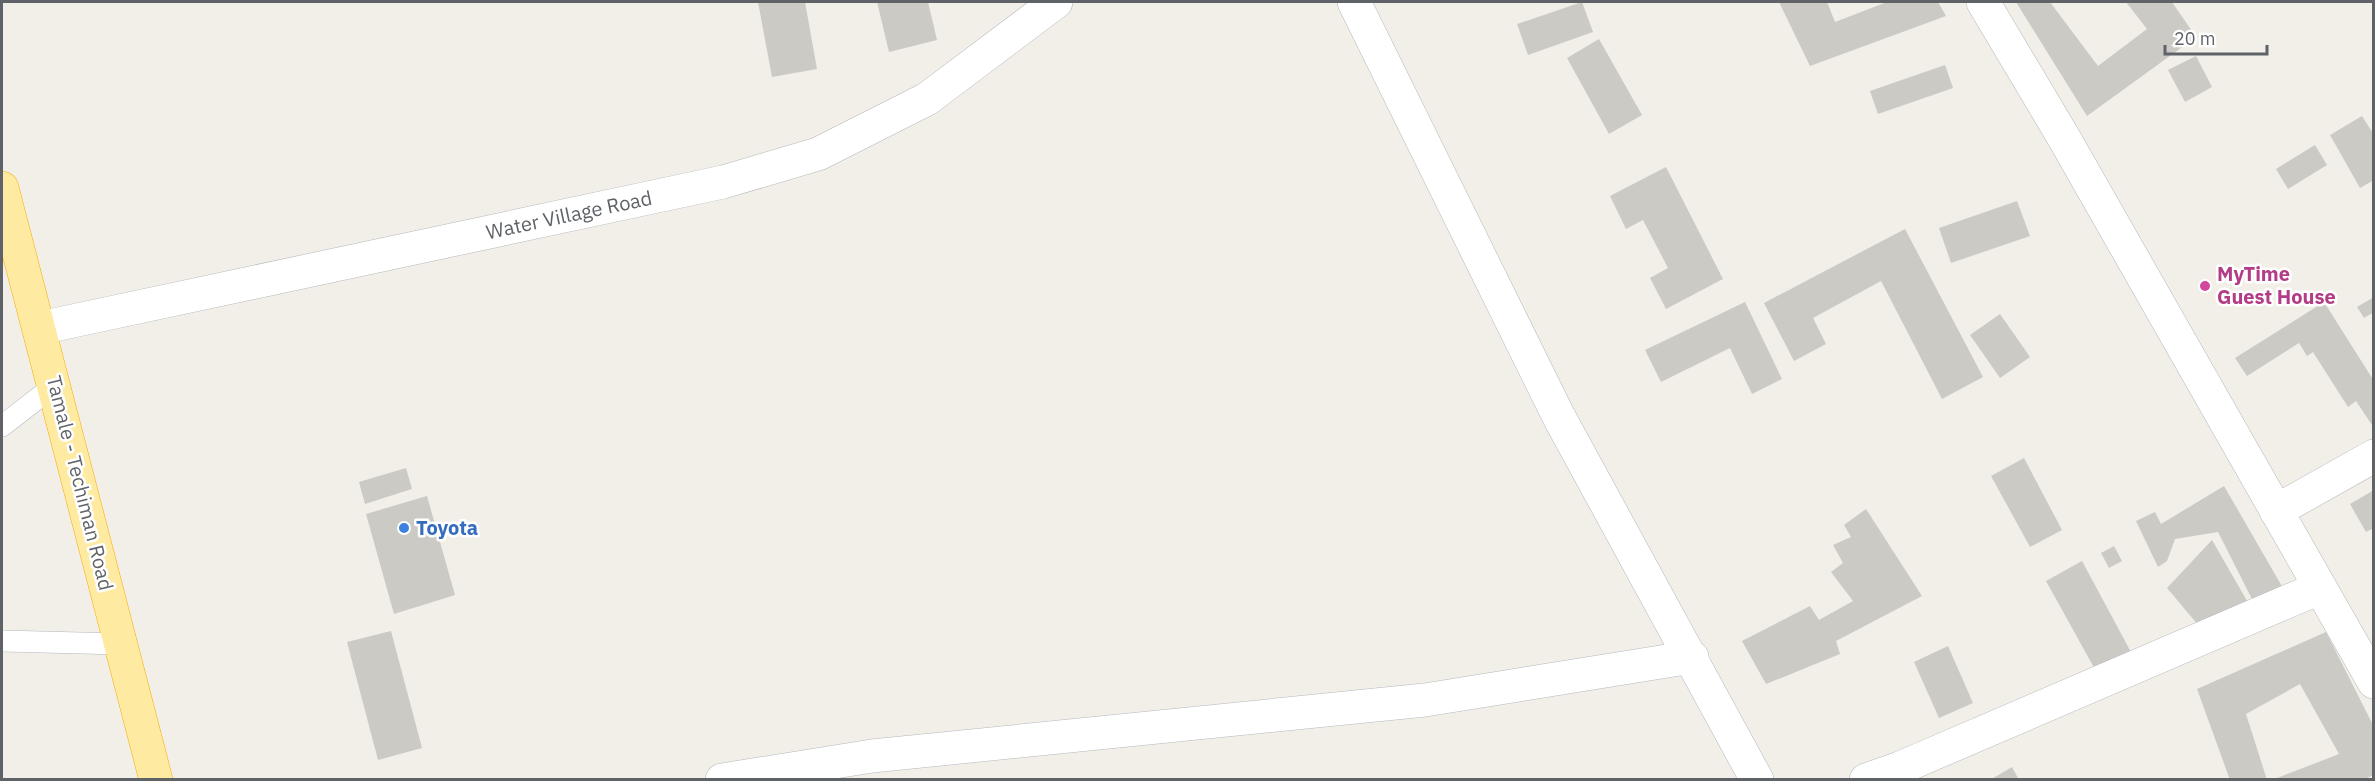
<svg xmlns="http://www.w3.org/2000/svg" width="2375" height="781" font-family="'IBM Plex Sans',sans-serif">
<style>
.building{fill:#cccac5}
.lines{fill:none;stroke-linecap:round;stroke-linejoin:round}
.service-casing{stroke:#b5b8bc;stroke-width:22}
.minor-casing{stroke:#b5b8bc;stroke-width:34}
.tertiary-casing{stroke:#b5b8bc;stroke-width:34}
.trunk-casing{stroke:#f9ab00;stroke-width:34}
.service{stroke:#fff;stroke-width:21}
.minor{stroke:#fff;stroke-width:33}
.tertiary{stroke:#fff;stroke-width:33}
.trunk{stroke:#feeaa1;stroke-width:33}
.hotel-dot{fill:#d1479c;stroke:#fff;stroke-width:2}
.shop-dot{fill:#3f7fe0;stroke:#fff;stroke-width:2}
.labels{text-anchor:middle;stroke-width:5;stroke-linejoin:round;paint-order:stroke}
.street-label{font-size:20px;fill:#5f6368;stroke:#fff}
.hotel-label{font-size:20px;font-weight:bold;fill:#b23c85;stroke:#fff;text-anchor:start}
.shop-label{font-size:20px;font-weight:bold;fill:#366cbe;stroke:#fff;text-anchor:start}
</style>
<rect width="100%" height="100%" fill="#f1efe8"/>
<g class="building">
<polygon points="758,2 805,2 817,69 772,77"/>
<polygon points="877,2 928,2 937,40 889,52"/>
<polygon points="1582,2 1593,32 1528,55 1517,24"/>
<polygon points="1779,2 1827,2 1835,22 1887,2 1938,2 1946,16 1810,66"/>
<polygon points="2016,2 2050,2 2098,66 2147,29 2126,2 2172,2 2196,37 2087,116"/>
<polygon points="1599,39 1642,115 1609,134 1567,58"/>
<polygon points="2196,56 2212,87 2185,102 2168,70"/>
<polygon points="1945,65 1953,88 1878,114 1870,91"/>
<polygon points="2362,116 2374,135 2374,180 2360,188 2330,135"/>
<polygon points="2315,145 2327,165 2288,189 2276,169"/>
<polygon points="1666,167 1723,279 1666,309 1650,278 1668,268 1643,220 1626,229 1610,196"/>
<polygon points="2017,201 2030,236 1951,263 1939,228"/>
<polygon points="1905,229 1983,377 1942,399 1881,281 1813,318 1826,344 1794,361 1764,303"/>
<polygon points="2374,297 2374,312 2364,318 2357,307"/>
<polygon points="1745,302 1782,379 1752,394 1730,348 1661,382 1645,350"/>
<polygon points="2324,302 2374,381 2374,428 2356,401 2348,407 2313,352 2307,356 2299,343 2247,376 2235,358"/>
<polygon points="2000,314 2030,357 2000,378 1970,335"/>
<polygon points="2024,458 2062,530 2030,547 1991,476"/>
<polygon points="406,468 412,489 365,504 359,482"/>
<polygon points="2224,486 2287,595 2256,607 2218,532 2175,539 2167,561 2158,567 2136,521 2155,512 2161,524"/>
<polygon points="2374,490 2374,528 2366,532 2350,504"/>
<polygon points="427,496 455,595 394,614 366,514"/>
<polygon points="1866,509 1922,596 1836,641 1840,654 1766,684 1742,641 1810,606 1819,620 1853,601 1831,572 1843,563 1833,545 1851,537 1844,525"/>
<polygon points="2212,540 2250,606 2204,632 2167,588"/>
<polygon points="2114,546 2122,561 2109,568 2101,553"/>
<polygon points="2082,561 2132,654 2097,673 2046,581"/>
<polygon points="391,631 422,748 378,760 347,642"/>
<polygon points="2326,632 2374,727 2374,775 2362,780 2272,780 2339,754 2300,684 2246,714 2267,780 2230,780 2197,689"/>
<polygon points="1948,646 1973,703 1939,718 1914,662"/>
<polygon points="2012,767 2019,780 1990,780"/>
</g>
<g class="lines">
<g class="service-casing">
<g id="service">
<polyline points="2,426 55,385"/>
<polyline points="2,641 121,644"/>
</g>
</g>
<g class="minor-casing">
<g id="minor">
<polyline points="1354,2 1559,417 1757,780"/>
<polyline points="1983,2 2064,138 2374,682"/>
<polyline points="2276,511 2374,456"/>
<polyline points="722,780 872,756 1425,700 1692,657"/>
<polyline points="1866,780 1900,768 2319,588"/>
</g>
</g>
<g class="tertiary-casing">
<polyline id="tertiary" points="40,328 723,182 818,154 927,99 1056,2"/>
</g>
<g class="trunk-casing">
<polyline id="trunk" points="2,188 156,780"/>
</g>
<use href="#service" class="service"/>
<use href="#minor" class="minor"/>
<use href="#tertiary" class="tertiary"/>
<use href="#trunk" class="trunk"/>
</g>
<circle class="hotel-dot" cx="2205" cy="286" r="6"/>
<circle class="shop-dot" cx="404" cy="528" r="6"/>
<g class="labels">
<g class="street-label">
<text transform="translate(569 215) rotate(-12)" y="7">Water Village Road</text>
<text transform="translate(80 483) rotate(76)" y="7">Tamale - Techiman Road</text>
</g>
<g class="hotel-label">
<text x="2217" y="281">MyTime<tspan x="2217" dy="23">Guest House</tspan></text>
</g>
<g class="shop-label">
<text x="416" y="535">Toyota</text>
</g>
</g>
<rect width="2375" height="781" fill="none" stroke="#5f6368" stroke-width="6"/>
<path d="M2165 45v9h102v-9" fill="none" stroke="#5f6368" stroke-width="3"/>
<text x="2174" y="45" font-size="18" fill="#5f6368" stroke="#ffffff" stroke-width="4.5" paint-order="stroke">20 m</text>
</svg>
